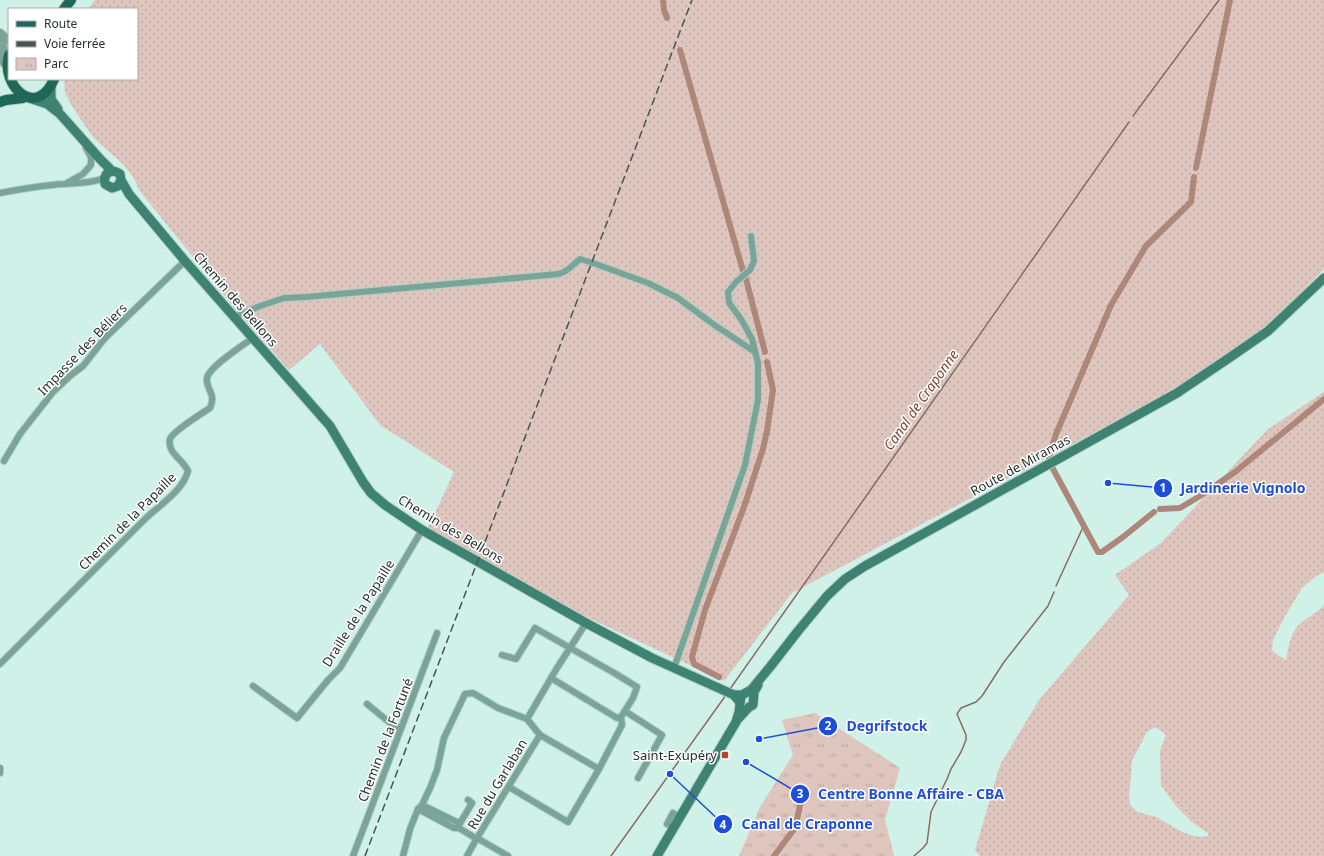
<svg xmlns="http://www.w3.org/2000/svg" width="1324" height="856" font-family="'Noto Sans',sans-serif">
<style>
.grass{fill:url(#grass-dots);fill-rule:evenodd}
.park{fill:url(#park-tufts)}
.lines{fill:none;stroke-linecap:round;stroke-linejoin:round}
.stream{stroke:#856d64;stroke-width:1.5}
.canal{stroke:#ae877b;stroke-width:6}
.minor-casing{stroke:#b1cec6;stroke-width:8}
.tertiary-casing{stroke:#b1cec6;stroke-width:10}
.secondary-casing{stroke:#b1cec6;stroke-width:11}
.primary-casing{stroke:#b1cec6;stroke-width:12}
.minor{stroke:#7aa497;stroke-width:6}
.tertiary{stroke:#7aa497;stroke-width:8}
.secondary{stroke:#3e8371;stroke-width:9}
.primary{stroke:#1f6756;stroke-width:10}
.rail{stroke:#455650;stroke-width:1.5;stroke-dasharray:8 4;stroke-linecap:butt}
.poi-dot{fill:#b14928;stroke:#fff;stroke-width:1.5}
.labels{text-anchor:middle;stroke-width:3;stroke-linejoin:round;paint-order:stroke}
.street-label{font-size:13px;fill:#24312d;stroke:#fff}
.poi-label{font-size:13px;fill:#24312d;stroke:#fff;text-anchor:end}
.water-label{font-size:14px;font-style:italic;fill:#7e4736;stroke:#fff}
.leader{fill:none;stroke:#1d4ed8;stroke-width:1.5}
.callout-dot{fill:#1d4ed8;stroke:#fff;stroke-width:1.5}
.mark-label{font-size:12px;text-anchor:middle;font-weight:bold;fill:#fff}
.callout-label{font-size:14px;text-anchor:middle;font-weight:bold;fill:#1d4ed8;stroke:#fff;stroke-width:3;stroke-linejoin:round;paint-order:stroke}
</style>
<defs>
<pattern id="grass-dots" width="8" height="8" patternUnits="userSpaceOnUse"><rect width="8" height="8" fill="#dec5bd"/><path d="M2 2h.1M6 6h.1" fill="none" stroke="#beaaa3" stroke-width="1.8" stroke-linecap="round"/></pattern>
<pattern id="park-tufts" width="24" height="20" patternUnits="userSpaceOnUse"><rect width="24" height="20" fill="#dec5bd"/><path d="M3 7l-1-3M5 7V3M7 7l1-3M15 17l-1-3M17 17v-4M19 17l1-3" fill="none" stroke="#beaaa3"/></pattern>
</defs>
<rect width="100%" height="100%" fill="#d0f1e7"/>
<g class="grass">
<path d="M95,0H1324V269L1241,355L792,593L724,681L567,608L484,561L428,528L454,472L380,425L320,344L289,370L235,309L139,190C131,166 112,156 95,139C89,132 67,100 65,92C64,88 65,83 64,79H137V9H88Z"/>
<path d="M1324,392V572L1315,577L1302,588L1284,618L1273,640L1272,650L1279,656L1286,660C1288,649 1290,636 1297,627C1305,618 1316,614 1324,605V856H980L975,850L1000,765L1039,700L1129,595L1115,575L1161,543L1268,429ZM1155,727L1160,730L1166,735L1160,751L1161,785L1176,806L1193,823L1208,833V836C1190,840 1173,826 1158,818C1151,815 1144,814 1137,812L1130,804L1129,797L1132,761L1147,732Z"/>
</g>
<polygon class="park" points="815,713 900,768 885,820 894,856 739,856 760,807 793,755 782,720"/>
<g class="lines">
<g class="stream">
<polyline points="1133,116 1219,0"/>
<polyline points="1056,586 1084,525"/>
<path d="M730,689C863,500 997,312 1129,122"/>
<polyline points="611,856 726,695"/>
<polyline points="914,856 923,848 927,843 931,812 947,779 951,769 961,752 966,740 966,735 957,714 961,708 976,702 982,696 1004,662 1048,606 1054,592"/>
</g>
<g class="canal">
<polyline points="663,0 664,10 667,18"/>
<polyline points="680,50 743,271"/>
<polyline points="1196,168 1230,0"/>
<polyline points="746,279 765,352"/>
<polyline points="1049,459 1049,457 1056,434 1111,305 1146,246 1191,202 1194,177"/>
<polyline points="1052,467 1098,552 1102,552 1123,537 1154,512"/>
<polyline points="1160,509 1180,508 1200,496 1235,472 1324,399"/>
<polyline points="719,677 694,664 692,657 705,610 744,507 763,449 767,431 773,390 767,362"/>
<polyline points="774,856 795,828 801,801 798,793"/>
</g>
<g class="minor-casing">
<g id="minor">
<polyline points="67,183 83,174 91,165 91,157 86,148"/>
<path d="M0,193C21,189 43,185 65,184C80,182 90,184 104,178"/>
<path d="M235,317L260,306L284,298L306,297L559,274C569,271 572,265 580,259L593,263L648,283L678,298L713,324L755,352"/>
<polyline points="4,461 20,434 53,392 71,375 83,366 105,338 185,261"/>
<polyline points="502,655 516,659 535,628 616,674 637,687 633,698 621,717 617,718 551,678"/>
<path d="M0,664C48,616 96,568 144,520C158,506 183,491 188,471C184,462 175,457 171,449C170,446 169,442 170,439C173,431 201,414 210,408C217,393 205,389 207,378C209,367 243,345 253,338"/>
<polyline points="674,668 745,465 758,400 758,363 752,339 741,319 729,303 728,292 736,282 750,270 754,261 751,236"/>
<polyline points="253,686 297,718 328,680 340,668 422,530"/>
<polyline points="367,704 389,722 401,728"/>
<polyline points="625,711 662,735 638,778"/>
<polyline points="0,768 0,773"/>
<polyline points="599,769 622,725 621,717"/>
<polyline points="509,787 568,822 599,769 540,735"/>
<polyline points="422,805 459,823 459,828"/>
<polyline points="418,809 454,828 459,828 477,839"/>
<polyline points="459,825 472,803 468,800"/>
<polyline points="674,828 667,824 673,813 680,817"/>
<polyline points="477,838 508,856"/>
<polyline points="353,856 437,633"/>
<polyline points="403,856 410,829 418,809 422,805 430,788 437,770 444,738 465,694 473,693 498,708 527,719"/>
<polyline points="467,856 477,838 540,735 527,719 557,668 586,623"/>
</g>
</g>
<g class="tertiary-casing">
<g id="tertiary">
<polyline points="0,33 9,41"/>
<polyline points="0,40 4,50 4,63"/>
</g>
</g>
<g class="secondary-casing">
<g id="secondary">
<polyline points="51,85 51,99 58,109"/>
<polyline points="29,98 47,104 60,114 100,159 112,171"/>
<path d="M121,180L118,186L112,188L105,184C103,173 111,168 120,174L121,180L129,194L185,261L330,426L363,482L371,493L385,505L422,530L586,623L652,658L734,695L739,701"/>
<polyline points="734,695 742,695 751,690 770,667 798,631 827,596 845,579 865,566 1177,393 1229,358 1268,331 1324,278"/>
<polyline points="738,719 749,707 753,705 754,692 758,685"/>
<polyline points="657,856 736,722 739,712 741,696"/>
</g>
</g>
<g class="primary-casing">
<g id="primary">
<polyline points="64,9 71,0"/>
<path d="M9,55C0,86 37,120 54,79"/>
<polyline points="0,102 6,100 23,98"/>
</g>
</g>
<use href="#minor" class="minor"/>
<use href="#tertiary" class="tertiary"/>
<use href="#secondary" class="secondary"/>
<use href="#primary" class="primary"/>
<polyline class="rail" points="365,856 692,0"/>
</g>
<rect class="poi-dot" x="721" y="751" width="8" height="8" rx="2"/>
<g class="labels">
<g class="street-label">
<text transform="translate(236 299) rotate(49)" y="5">Chemin des Bellons</text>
<text transform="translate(82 349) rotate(-46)" y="5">Impasse des Béliers</text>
<text transform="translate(1020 465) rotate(-29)" y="5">Route de Miramas</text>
<text transform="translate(127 521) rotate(-45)" y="5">Chemin de la Papaille</text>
<text transform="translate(451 529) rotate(31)" y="5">Chemin des Bellons</text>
<text transform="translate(358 613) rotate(-58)" y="5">Draille de la Papaille</text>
<text transform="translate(385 740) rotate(-69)" y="5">Chemin de la Fortuné</text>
<text transform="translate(497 784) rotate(-59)" y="5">Rue du Garlaban</text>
</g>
<g class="poi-label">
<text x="717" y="760">Saint-Exupéry</text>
</g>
<g class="water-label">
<text transform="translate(921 400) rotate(-55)" y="5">Canal de Craponne</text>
</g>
</g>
<path class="leader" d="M1108 483L1163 488M759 739L828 726M746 762L800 794M670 774L723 824"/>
<g class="callout-dot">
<circle cx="1108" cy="483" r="4"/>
<circle cx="759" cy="739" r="4"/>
<circle cx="746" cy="762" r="4"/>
<circle cx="670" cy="774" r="4"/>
<circle cx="1163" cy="488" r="10"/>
<circle cx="828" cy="726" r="10"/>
<circle cx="800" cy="794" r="10"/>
<circle cx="723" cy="824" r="10"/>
</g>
<g class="mark-label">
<text x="1163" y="492">1</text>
<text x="828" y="730">2</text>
<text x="800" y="798">3</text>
<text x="723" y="829">4</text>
</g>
<g class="callout-label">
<text x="1243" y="493">Jardinerie Vignolo</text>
<text x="887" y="731">Degrifstock</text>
<text x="911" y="799">Centre Bonne Affaire - CBA</text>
<text x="807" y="829">Canal de Craponne</text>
</g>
<rect x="8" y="8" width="130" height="72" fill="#ffffff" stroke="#a7adab"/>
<rect x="16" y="21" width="20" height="6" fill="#1f6756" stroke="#a7adab"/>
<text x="44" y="28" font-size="12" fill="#24312d">Route</text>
<rect x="16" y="41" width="20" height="6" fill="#455650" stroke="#a7adab"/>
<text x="44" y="48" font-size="12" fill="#24312d">Voie ferrée</text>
<rect x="16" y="58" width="20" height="12" fill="url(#park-tufts)" stroke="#a7adab"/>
<text x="44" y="68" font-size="12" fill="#24312d">Parc</text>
</svg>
